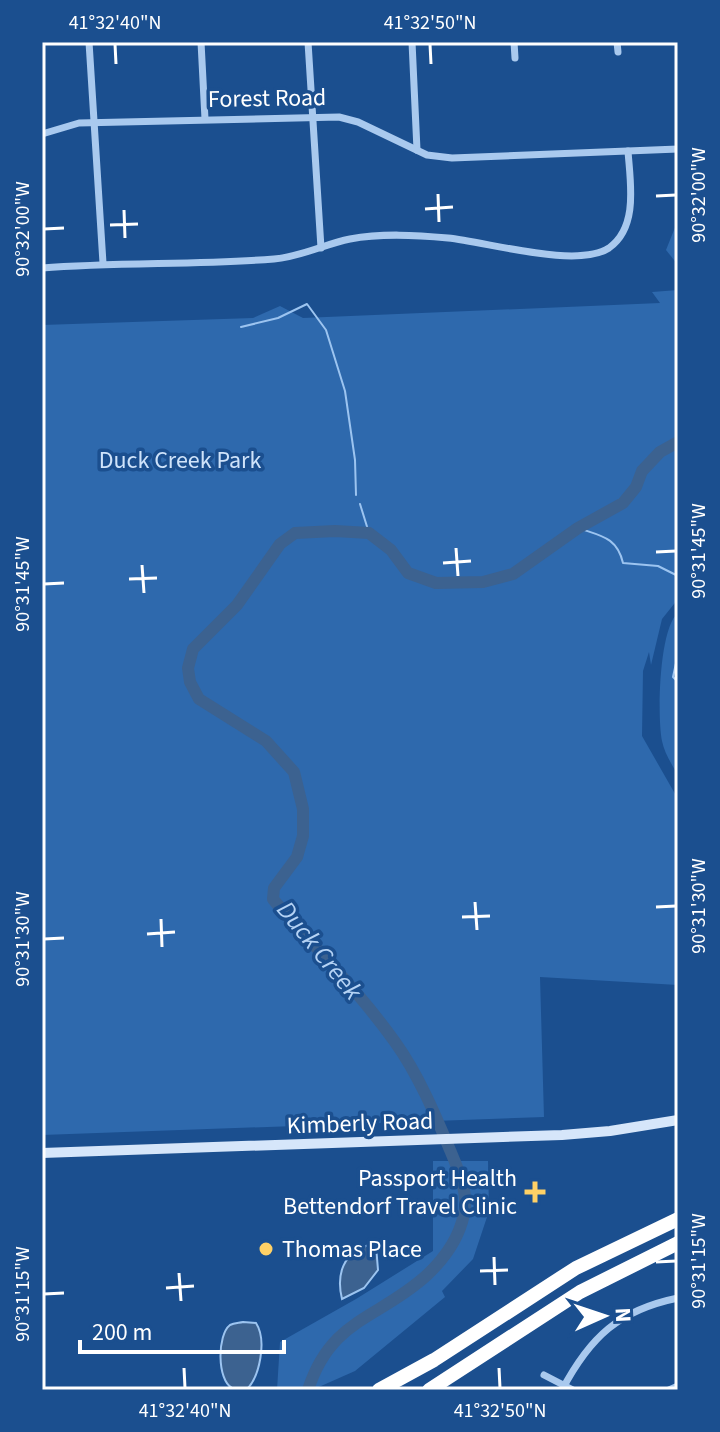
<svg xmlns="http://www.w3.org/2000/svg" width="720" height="1432" font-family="'Source Sans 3',sans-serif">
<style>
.green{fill:#2e69ad}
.water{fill:#3c6290;stroke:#9cc4f0;stroke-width:2}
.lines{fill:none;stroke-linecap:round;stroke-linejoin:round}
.stream{stroke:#9cc4f0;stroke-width:2}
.river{stroke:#3c6290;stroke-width:12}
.minor{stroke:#a9c9ee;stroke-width:7}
.secondary{stroke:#d6e6fa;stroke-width:10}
.motorway{stroke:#fff;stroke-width:14}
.ticks{fill:none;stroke:#fff;stroke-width:3}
.poi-dot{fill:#ffd166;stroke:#1b4f8f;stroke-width:3}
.labels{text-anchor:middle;stroke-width:7;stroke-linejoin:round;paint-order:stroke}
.street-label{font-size:24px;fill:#fff;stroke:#1b4f8f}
.park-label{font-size:24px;fill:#cfe3fa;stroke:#1b4f8f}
.poi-label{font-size:24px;fill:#fff;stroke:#1b4f8f;text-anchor:end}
.water-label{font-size:26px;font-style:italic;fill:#b5d3f5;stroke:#1b4f8f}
.neatline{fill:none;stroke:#fff;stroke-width:3}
.ticks-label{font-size:20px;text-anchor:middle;fill:#fff}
</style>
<rect width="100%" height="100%" fill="#1b4f8f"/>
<g class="green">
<polygon points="678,220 678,265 666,250"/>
<polygon points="678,290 678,599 662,619 651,665 649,652 643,671 642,736 678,799 678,985 540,977 544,1117 42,1135 42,325 253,318 280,306 303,318 660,303 652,292"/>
<path d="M678,613V775C672,765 664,752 662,741C657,717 659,628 678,613Z"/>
<polygon points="433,1161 488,1161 489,1211 473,1259 442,1291 445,1297 355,1371 312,1390 277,1390 280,1342 356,1299 433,1251"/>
</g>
<g class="water">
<path d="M369,1245L376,1246L378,1270L364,1288L342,1299C336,1275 343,1252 369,1245Z"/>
<path d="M243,1322L256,1323C267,1340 260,1377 246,1390C244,1390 234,1388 232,1388C217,1380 217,1335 230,1325C234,1323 239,1323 243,1322Z"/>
</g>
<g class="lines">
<g class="stream">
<polyline points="241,327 278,318 307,304 326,330 345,391 355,460 356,495"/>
<polyline points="360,504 369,533"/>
<path d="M578,528C601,536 617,537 623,563L658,566L678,576"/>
<polyline points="678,654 673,677 678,682"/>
<polyline points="678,709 678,711"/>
</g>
<path class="river" d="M308,1390C331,1318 379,1319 427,1275C445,1258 459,1239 464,1214C469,1193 458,1169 450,1150C435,1114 418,1074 395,1042C368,1004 336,970 305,935C295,923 283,912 273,899L274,888L297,857L303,836V809L294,772L266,741L199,699L190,682L188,668L193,649L237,605L280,544L295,533L335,531L369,533L391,550L408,573L436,583L483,582L513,574L578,528L623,503L636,487L642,471L660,452L678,442"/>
<g class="minor">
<polyline points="89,42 103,263"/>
<polyline points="201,42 205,119"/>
<polyline points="308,42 321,248"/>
<polyline points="412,42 417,150"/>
<polyline points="514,42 515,58"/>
<polyline points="617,42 618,52"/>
<polyline points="42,134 79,123 339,117 358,122 427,155 452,158 678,149"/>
<path d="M42,268C119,262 197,265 274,259C300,257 325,244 350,239C382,233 416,235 448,238C488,242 577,269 609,248C639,227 630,181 628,151"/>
<polyline points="544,1375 573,1390"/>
<path d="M562,1390C590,1337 619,1310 678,1298"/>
<polyline points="669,1390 678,1386"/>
</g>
<polyline class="secondary" points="42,1153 562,1135 610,1131 678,1120"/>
<g class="motorway">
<polyline points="379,1390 434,1360 576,1268 678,1219"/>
<polyline points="429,1390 580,1292 678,1243"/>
</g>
</g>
<path class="ticks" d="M115,44L116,64M430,44L431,64M438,194L439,222M656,196L676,195M425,209L453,207M124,210L125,238M110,225L138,224M44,229L64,228M456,548L458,576M656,552L676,551M443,563L471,561M142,565L144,593M129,579L157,578M44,584L64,583M475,902L477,930M656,907L676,906M462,917L490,916M161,919L162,947M147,934L175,932M44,939L64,938M494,1257L495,1285M656,1262L676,1261M480,1271L508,1270M179,1273L181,1301M166,1288L194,1286M44,1294L64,1293M184,1368L185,1388M499,1368L500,1388"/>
<g class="poi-dot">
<path d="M531 1180h8v8h8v8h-8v8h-8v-8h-8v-8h8z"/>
<circle cx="266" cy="1249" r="8"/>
</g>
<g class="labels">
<g class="street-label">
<text transform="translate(267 98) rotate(-1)" y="8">Forest Road</text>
<text transform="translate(360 1123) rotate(-2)" y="8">Kimberly Road</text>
</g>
<g class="park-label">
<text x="180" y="468">Duck Creek Park</text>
</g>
<g class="poi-label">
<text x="517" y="1186">Passport Health<tspan x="517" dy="28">Bettendorf Travel Clinic</tspan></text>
<text x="282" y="1257" text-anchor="start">Thomas Place</text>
</g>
<g class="water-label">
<text transform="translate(320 950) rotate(51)" y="9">Duck Creek</text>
</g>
</g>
<rect width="720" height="1432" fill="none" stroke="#1b4f8f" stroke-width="88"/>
<g transform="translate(604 1316) rotate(87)" stroke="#1b4f8f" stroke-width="6" paint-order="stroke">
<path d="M0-6L14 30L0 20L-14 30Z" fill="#ffffff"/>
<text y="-12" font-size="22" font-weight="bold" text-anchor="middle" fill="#ffffff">N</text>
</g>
<path d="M80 1340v12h204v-12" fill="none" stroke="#ffffff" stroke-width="4"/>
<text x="92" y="1340" font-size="24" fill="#ffffff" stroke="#1b4f8f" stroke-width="6" paint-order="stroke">200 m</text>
<rect x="44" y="44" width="632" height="1344" class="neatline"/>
<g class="ticks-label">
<text x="115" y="29">41°32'40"N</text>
<text x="430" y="29">41°32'50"N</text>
<text transform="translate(698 195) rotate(-90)" y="7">90°32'00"W</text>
<text transform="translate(22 229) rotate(-90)" y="7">90°32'00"W</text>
<text transform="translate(698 551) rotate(-90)" y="7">90°31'45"W</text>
<text transform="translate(22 584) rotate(-90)" y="7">90°31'45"W</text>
<text transform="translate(698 906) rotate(-90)" y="7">90°31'30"W</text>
<text transform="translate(22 939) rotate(-90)" y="7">90°31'30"W</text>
<text transform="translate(698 1261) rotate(-90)" y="7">90°31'15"W</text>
<text transform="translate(22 1294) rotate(-90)" y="7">90°31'15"W</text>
<text x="185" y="1417">41°32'40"N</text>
<text x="500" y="1417">41°32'50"N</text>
</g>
</svg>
